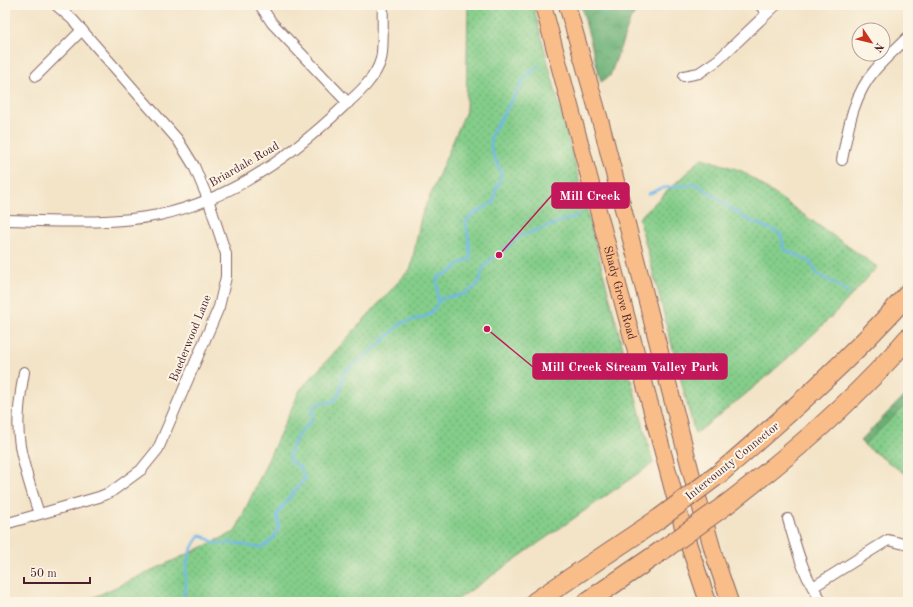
<svg xmlns="http://www.w3.org/2000/svg" width="913" height="607" font-family="'Old Standard TT',serif">
<style>
.forest{fill:url(#forest-crowns);stroke:#5a6850}
.park{fill:url(#park-dots);stroke:#67765a}
.lines{fill:none;stroke-linecap:round;stroke-linejoin:round}
.stream{stroke:#71b7e8;stroke-width:2.5}
.street-casing{stroke:#856462;stroke-width:12}
.primary-casing{stroke:#856462;stroke-width:18}
.highway-casing{stroke:#856462;stroke-width:21}
.street{stroke:#fff;stroke-width:10}
.primary{stroke:#f8bd89;stroke-width:16}
.highway{stroke:#f8bd89;stroke-width:19}
.highway-bridge-casing{stroke:#856462;stroke-width:21;stroke-linecap:butt}
.highway-bridge{stroke:#f8bd89;stroke-width:19}
.labels{text-anchor:middle;stroke-width:4;stroke-linejoin:round;paint-order:stroke}
.street-label{font-size:12px;fill:#4a1f2b;stroke:#fcf5e5}
.leader{fill:none;stroke:#c2185b;stroke-width:1.5}
.callout-dot{fill:#c2185b;stroke:#fcf5e5;stroke-width:1.5}
.callout{fill:#c2185b;stroke:#c2185b;stroke-width:1.5}
.callout-label{font-size:13px;text-anchor:middle;font-weight:bold;fill:#fff}
</style>
<defs>
<pattern id="forest-crowns" width="20" height="18" patternUnits="userSpaceOnUse"><rect width="20" height="18" fill="#6bb076"/><path d="M2 6a3 3 0 1 1 6 0M12 15a3 3 0 1 1 6 0" fill="none" stroke="#5a8f61"/></pattern>
<pattern id="park-dots" width="8" height="8" patternUnits="userSpaceOnUse"><rect width="8" height="8" fill="#84cd8a"/><path d="M2 2h.1M6 6h.1" fill="none" stroke="#6ea671" stroke-width="1.8" stroke-linecap="round"/></pattern>
</defs>
<rect width="100%" height="100%" fill="#fcf5e5"/>
<filter id="ink" filterUnits="userSpaceOnUse"><feTurbulence type="fractalNoise" baseFrequency=".025" numOctaves="2"/><feDisplacementMap in="SourceGraphic" scale="8" xChannelSelector="R" yChannelSelector="G"/><feConvolveMatrix kernelMatrix="1 2 1 2 8 2 1 2 1" color-interpolation-filters="sRGB"/></filter>
<filter id="wash" filterUnits="userSpaceOnUse"><feTurbulence type="fractalNoise" baseFrequency=".012" numOctaves="4" result="noise"/><feDisplacementMap in="SourceGraphic" scale="16" xChannelSelector="R" yChannelSelector="G"/><feGaussianBlur stdDeviation="0.9" result="paint"/><feColorMatrix in="noise" values="0 0 0 0 0 0 0 0 0 0 0 0 0 0 0 0 0 1.4 0 .05"/><feComposite in="paint" operator="in"/></filter>
<g filter="url(#wash)">
<rect width="100%" height="100%" fill="#f3e4c8"/>
<g class="forest">
<polygon points="581,5 641,5 631,18 610,76 601,82"/>
<polygon points="908,392 908,476 860,441"/>
</g>
<g class="park">
<polygon points="468,5 533,5 653,463 454,602 74,602 88,600 235,532 300,390 411,268 421,217 466,111"/>
<path d="M702,158L742,171L877,267C823,330 761,384 695,434L639,218Z"/>
<polygon points="908,403 908,476 864,445"/>
</g>
<g class="lines">
<g class="stream">
<polyline points="604,12 607,5"/>
<polyline points="648,194 663,188 697,184 745,218 781,234 784,250 795,254 810,262 817,274 834,283 848,293"/>
<path d="M438,302L437,279L440,276L451,272L459,264L470,259C471,250 467,232 466,222L472,215L494,202L496,188L500,183L501,172L491,150V135L525,78L538,66"/>
<path d="M178,602C190,589 184,585 186,570C187,557 192,545 200,535C207,538 214,544 222,544C226,544 230,542 234,543C251,545 261,554 273,538C276,534 278,530 279,524C279,521 277,518 277,515C278,512 302,481 305,479L300,467L290,461C287,449 302,428 311,422L314,406L320,403L333,402L339,394L344,372L374,349L402,323L427,316L434,309L438,302L444,298L465,294L475,287L480,280L483,268L491,259L499,255L517,237L579,215"/>
</g>
</g>
</g>
<g filter="url(#ink)">
<g class="lines">
<g class="street-casing">
<g id="street">
<polyline points="260,5 272,23 348,103"/>
<polyline points="760,5 767,13"/>
<polyline points="36,76 82,30"/>
<polyline points="684,76 699,73 718,60 776,5"/>
<path d="M842,160C848,129 853,95 875,70C885,58 897,48 908,37"/>
<path d="M5,220C56,221 108,225 159,215C230,200 292,156 344,106C358,94 376,78 381,59C384,48 382,19 383,5"/>
<path d="M24,372C20,396 16,422 20,446C24,469 32,492 39,514"/>
<path d="M788,519C796,547 804,580 823,602"/>
<polyline points="5,524 99,497 111,492 141,470 158,449 219,307 226,277 226,254 208,199 194,166 178,140 73,20 56,5"/>
<polyline points="813,587 888,540 908,545"/>
</g>
</g>
<g class="primary-casing">
<g id="primary">
<path id="s1" d="M543,5L684,531L708,602"/>
<polyline points="567,5 602,127 692,476 715,558 730,602"/>
</g>
</g>
<g class="highway-casing">
<g id="highway">
<path d="M719,474C785,417 850,360 908,294"/>
<path d="M727,504C791,455 856,399 908,338"/>
<polyline points="535,602 660,518"/>
<polyline points="587,602 667,547"/>
</g>
</g>
<use href="#street" class="street"/>
<use href="#primary" class="primary"/>
<use href="#highway" class="highway"/>
<g class="highway-bridge-casing">
<g id="highway-bridge">
<polyline points="660,518 719,474"/>
<polyline points="667,547 727,504"/>
</g>
</g>
<use href="#highway-bridge" class="highway-bridge"/>
</g>
</g>
<g class="labels">
<g class="street-label">
<text transform="translate(244 164) rotate(-30)" y="4">Briardale Road</text>
<text dy="4" stroke="none"><textPath href="#s1" startOffset="298">Shady Grove Road</textPath></text>
<text transform="translate(190 338) rotate(-68)" y="4">Baederwood Lane</text>
<text transform="translate(732 461) rotate(-39)" y="4">Intercounty Connector</text>
</g>
</g>
<path class="leader" d="M499 255L552 195M487 329L533 367"/>
<g class="callout-dot">
<circle cx="499" cy="255" r="4"/>
<circle cx="487" cy="329" r="4"/>
</g>
<g class="callout">
<rect x="552" y="183" width="77" height="25" rx="4"/>
<rect x="533" y="354" width="194" height="25" rx="4"/>
</g>
<g class="callout-label">
<text x="590" y="200">Mill Creek</text>
<text x="630" y="371">Mill Creek Stream Valley Park</text>
</g>
<rect width="913" height="607" fill="none" stroke="#fcf5e5" stroke-width="20"/>
<g transform="translate(871 42) rotate(125)"><circle r="19" fill="#fcf5e5" stroke="#b59f9b"/>
<path d="M0-3L7 15L0 10L-7 15Z" fill="#c8321e"/>
<text y="-6" font-size="11" font-weight="bold" text-anchor="middle" fill="#4a1f2b">N</text>
</g>
<path d="M24 577v6h66v-6" fill="none" stroke="#4a1f2b" stroke-width="2"/>
<text x="30" y="577" font-size="12" fill="#4a1f2b" stroke="#fcf5e5" stroke-width="3" paint-order="stroke">50 m</text>
</svg>
